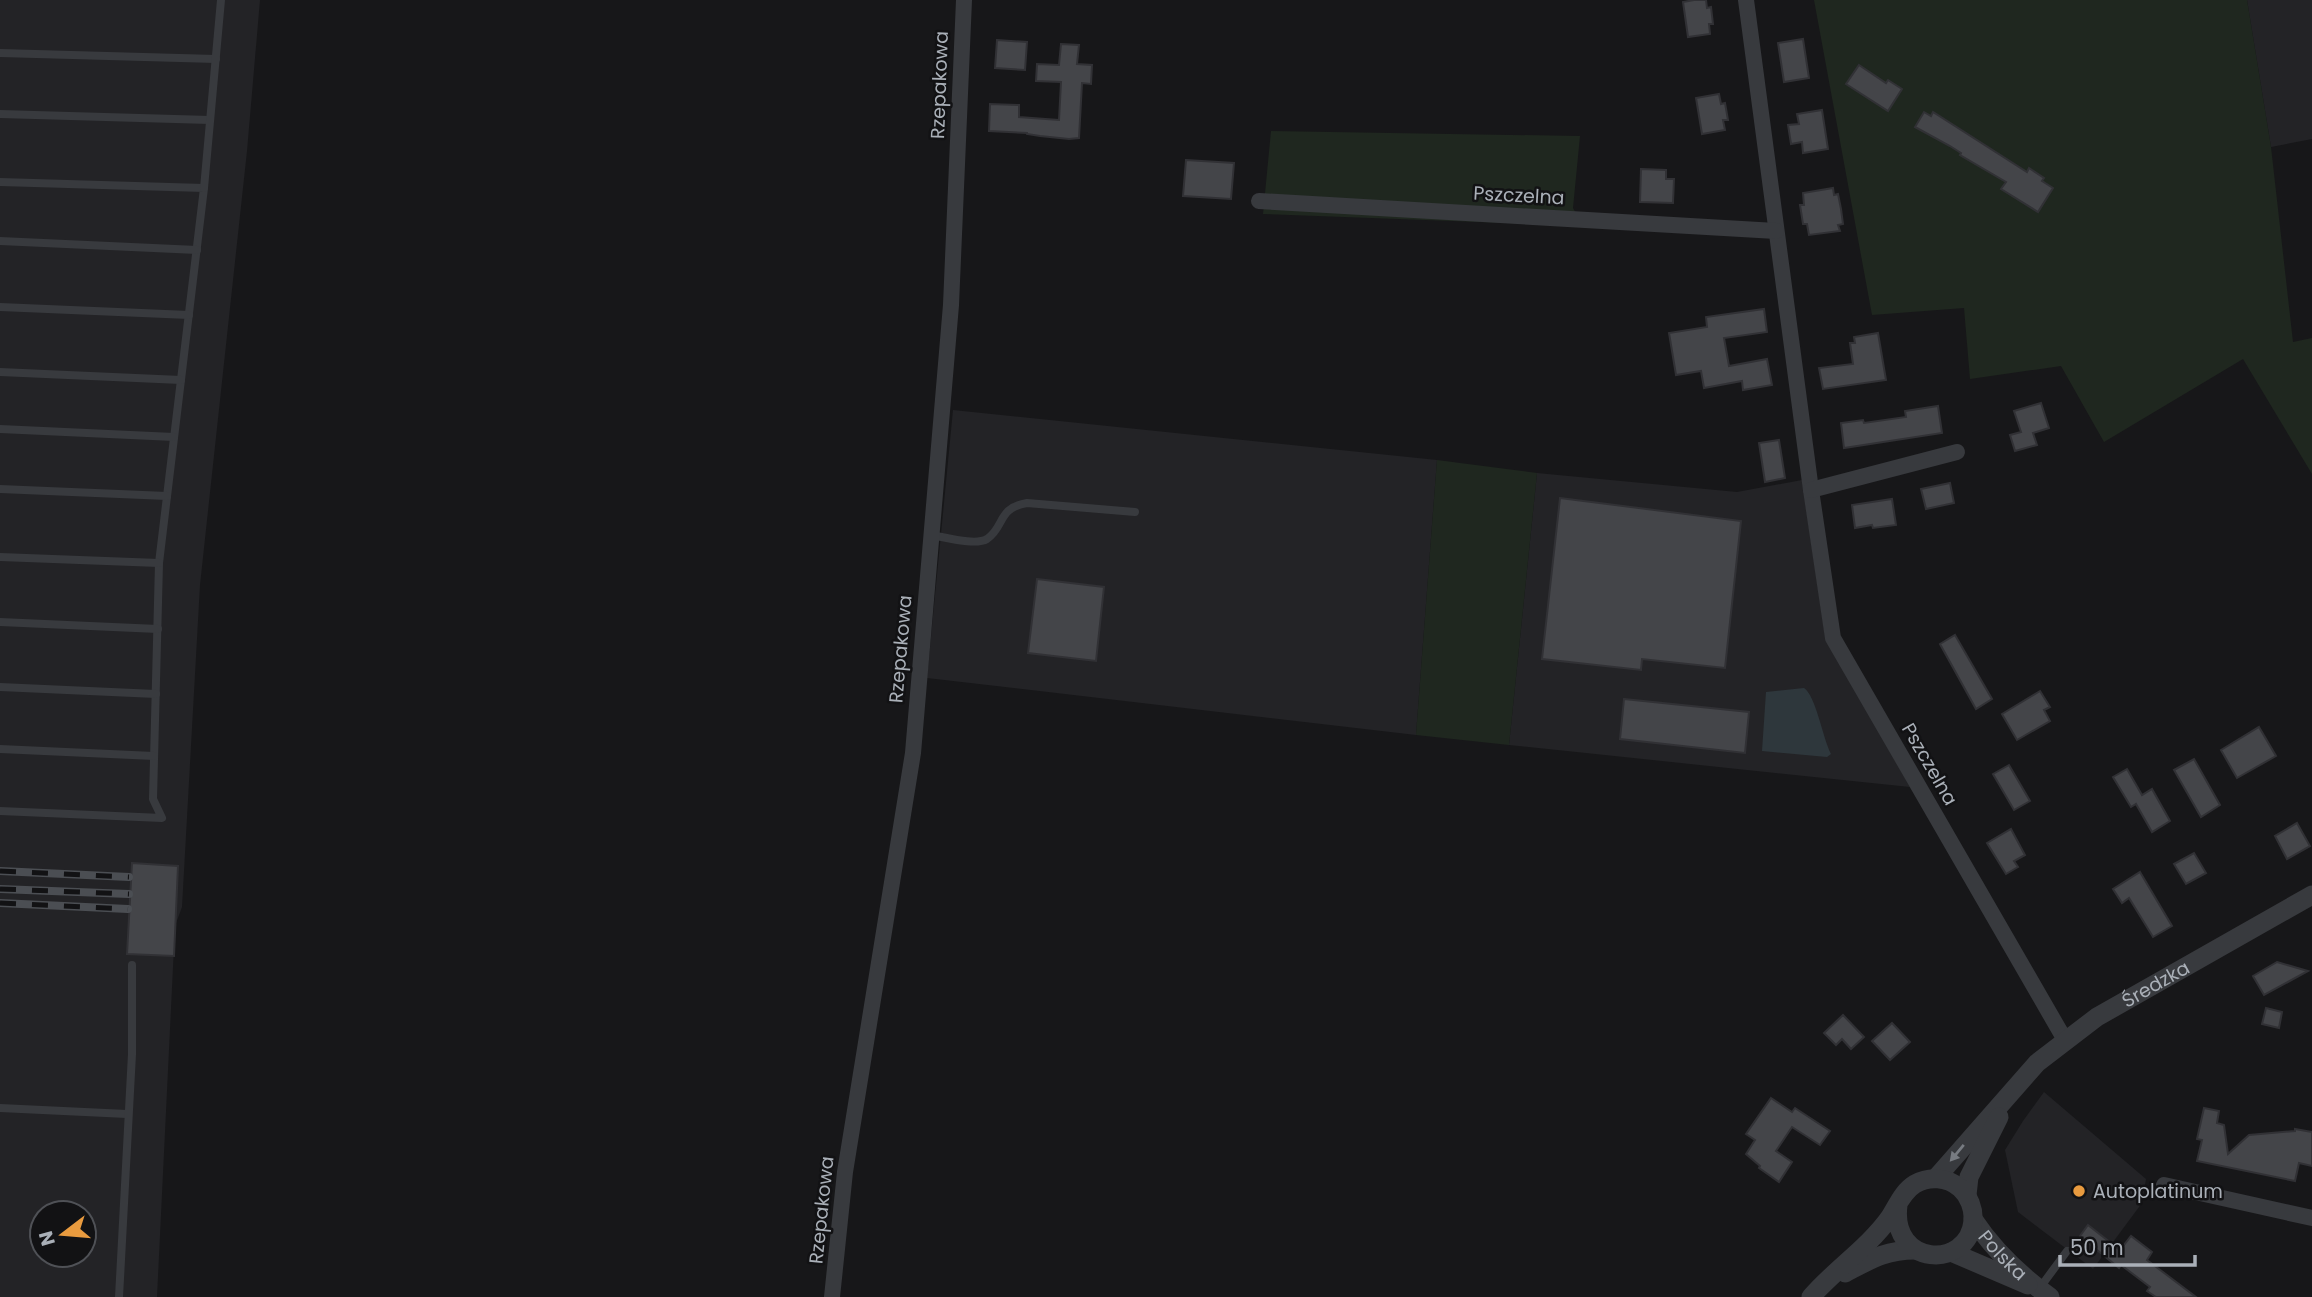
<svg xmlns="http://www.w3.org/2000/svg" width="2312" height="1297" font-family="Poppins,sans-serif">
<style>
.built{fill:#232326;fill-rule:evenodd}
.green{fill:#1f271f}
.water{fill:#2e373c}
.building{fill:#444549;stroke:#313135;stroke-width:2}
.lines{fill:none;stroke-linecap:round;stroke-linejoin:round}
.service{stroke:#383a3e;stroke-width:8}
.minor{stroke:#383a3e;stroke-width:16}
.tertiary{stroke:#383a3e;stroke-width:19}
.rail-casing{stroke:#4b4e53;stroke-width:8}
.rail{stroke:#121214;stroke-width:5;stroke-dasharray:16;stroke-linecap:butt}
.oneway{fill:#777b81}
.poi-dot{fill:#e99b3f;stroke:#121214;stroke-width:2.5}
.labels{text-anchor:middle;stroke-width:5;stroke-linejoin:round;paint-order:stroke}
.street-label{font-size:19px;fill:#aab0b8;stroke:#121214}
.poi-label{font-size:19px;fill:#aab0b8;stroke:#121214;text-anchor:start}
</style>
<rect width="100%" height="100%" fill="#171719"/>
<g class="built">
<path d="M0,0H260L247,151L200,585L182,907L175,926L157,1297H0ZM42,1213H84V1255H42Z"/>
<polygon points="2247,0 2312,0 2312,139 2271,147"/>
<polygon points="953,410 1437,460 1416,735 927,678"/>
<polygon points="1537,473 1737,492 1802,480 1825,636 1910,787 1509,745"/>
<polygon points="2044,1092 2146,1179 2142,1203 2093,1269 2018,1212 2005,1150 2023,1121"/>
</g>
<g class="green">
<polygon points="1814,0 2247,0 2271,147 2293,342 2312,338 2312,474 2243,359 2104,442 2061,366 1970,379 1964,308 1872,315"/>
<polygon points="1271,131 1580,136 1573,208 1583,226 1263,214"/>
<polygon points="1437,460 1537,473 1509,745 1416,735"/>
</g>
<path class="water" d="M1804,688C1816,696 1822,736 1831,754L1827,757L1762,751L1766,692Z"/>
<g class="building">
<polygon points="1694,0 1706,0 1707,8 1711,7 1713,24 1709,24 1710,34 1688,37 1683,2"/>
<polygon points="1803,39 1809,78 1784,82 1778,43"/>
<polygon points="997,40 1027,42 1025,70 995,68"/>
<polygon points="1061,44 1079,45 1077,64 1092,65 1091,84 1082,83 1079,138 1069,139 1040,136 1027,134 1027,133 989,131 990,104 1019,105 1019,117 1059,120 1061,82 1036,81 1037,64 1059,65"/>
<polygon points="1859,65 1886,83 1888,80 1902,89 1888,111 1846,84"/>
<polygon points="1719,94 1721,104 1725,103 1728,120 1723,120 1725,130 1702,134 1696,98"/>
<polygon points="1822,110 1828,149 1803,153 1802,142 1791,144 1788,125 1799,124 1797,114"/>
<polygon points="1924,112 1931,116 1933,112 2027,172 2029,168 2044,178 2042,181 2053,188 2038,212 2001,189 2006,182 1960,155 1961,153 1950,146 1915,127"/>
<polygon points="1186,160 1234,163 1231,199 1183,196"/>
<polygon points="1641,169 1666,170 1666,179 1674,179 1673,203 1640,202"/>
<polygon points="1833,188 1834,195 1838,194 1841,209 1843,224 1838,225 1840,231 1809,235 1807,224 1803,224 1800,205 1804,205 1803,193"/>
<polygon points="1764,309 1767,332 1724,338 1729,366 1767,359 1772,385 1743,390 1742,381 1704,388 1701,371 1676,375 1669,333 1707,327 1706,317"/>
<polygon points="1878,333 1886,380 1823,389 1819,368 1853,364 1850,343 1855,343 1854,337"/>
<polygon points="2041,403 2049,428 2033,433 2037,445 2015,451 2010,435 2021,432 2014,411"/>
<polygon points="1938,406 1942,433 1844,448 1841,423 1863,420 1864,423 1906,417 1905,411"/>
<polygon points="1779,440 1785,478 1765,482 1759,443"/>
<polygon points="1950,483 1954,503 1926,509 1921,489"/>
<polygon points="1560,498 1741,521 1725,668 1642,659 1641,670 1542,659"/>
<polygon points="1892,499 1896,525 1873,528 1872,525 1855,528 1852,505"/>
<polygon points="1037,579 1104,587 1096,661 1028,653"/>
<polygon points="1955,635 1992,699 1976,709 1940,644"/>
<polygon points="2040,691 2050,707 2044,710 2050,721 2017,740 2002,714"/>
<polygon points="1624,699 1749,712 1745,753 1620,739"/>
<polygon points="2259,727 2276,756 2237,778 2221,750"/>
<polygon points="2194,759 2220,805 2201,817 2174,770"/>
<polygon points="2009,765 2030,801 2014,810 1993,774"/>
<polygon points="2127,769 2142,795 2152,789 2170,821 2152,832 2136,804 2131,807 2113,777"/>
<polygon points="2297,823 2310,846 2287,859 2275,836"/>
<polygon points="2011,829 2025,855 2014,861 2018,867 2006,874 1987,843"/>
<polygon points="2194,853 2206,873 2186,884 2174,864"/>
<polygon points="132,863 178,866 174,956 127,954"/>
<polygon points="2140,872 2172,926 2153,937 2129,898 2122,903 2113,889"/>
<polygon points="2277,962 2308,971 2264,995 2253,976"/>
<polygon points="2266,1008 2282,1012 2279,1028 2262,1024"/>
<polygon points="1843,1015 1864,1037 1851,1049 1842,1039 1836,1045 1824,1033"/>
<polygon points="1892,1023 1910,1042 1890,1060 1872,1041"/>
<polygon points="1771,1098 1792,1112 1795,1108 1830,1131 1820,1145 1792,1127 1776,1151 1792,1162 1779,1182 1759,1168 1760,1166 1746,1154 1755,1140 1746,1134"/>
<polygon points="2204,1108 2219,1111 2217,1123 2224,1125 2228,1154 2249,1135 2295,1131 2295,1129 2312,1132 2312,1166 2299,1163 2295,1181 2197,1161 2202,1140 2197,1139"/>
<polygon points="2088,1225 2120,1250 2131,1236 2152,1252 2147,1260 2196,1297 2156,1297 2147,1291 2150,1287 2121,1265 2119,1268 2080,1236"/>
</g>
<g class="lines">
<g class="service">
<polyline points="0,53 216,59"/>
<polyline points="0,114 210,120"/>
<polyline points="0,182 204,188 159,563 153,799 162,818 0,811"/>
<polyline points="204,188 221,0"/>
<polyline points="0,241 197,250"/>
<polyline points="0,307 189,315"/>
<polyline points="0,372 181,380"/>
<polyline points="0,429 174,437"/>
<polyline points="0,489 167,496"/>
<path d="M931,535C945,537 975,546 987,539C1005,527 997,508 1027,503L1135,512"/>
<polyline points="0,557 159,563"/>
<polyline points="0,622 158,629"/>
<polyline points="0,687 156,694"/>
<polyline points="0,749 154,756"/>
<polyline points="0,1108 127,1114"/>
<polyline points="2039,1289 2067,1251"/>
<polyline points="119,1297 132,1054 132,965"/>
</g>
<g class="minor">
<polyline points="1746,0 1811,490 1833,638 2065,1040"/>
<polyline points="1259,201 1776,231"/>
<polyline points="1811,490 1957,452"/>
<polyline points="2164,1185 2312,1218"/>
<polyline points="832,1297 845,1172 913,753 951,305 964,0"/>
</g>
<g class="tertiary">
<path id="s1" d="M1936,1178L2037,1063L2097,1017L2312,895"/>
<polyline points="1967,1195 1969,1177 1999,1117"/>
<path id="s2" d="M1973,1219C1993,1249 2021,1276 2050,1297"/>
<polyline points="1951,1252 2028,1285"/>
<path d="M1845,1273C1870,1260 1885,1250 1915,1250"/>
<path d="M1811,1297C1835,1269 1868,1248 1890,1217C1897,1206 1903,1191 1915,1184C1929,1176 1947,1177 1960,1188C1969,1196 1974,1209 1973,1221C1968,1270 1890,1267 1898,1205"/>
</g>
<g class="rail-casing">
<g id="rail">
<polyline points="0,871 129,877"/>
<polyline points="0,889 129,894"/>
<polyline points="0,903 128,909"/>
</g>
</g>
<use href="#rail" class="rail"/>
</g>
<defs><path id="oneway-solid" d="M-6-.8H1V-3.2L6.5 0L1 3.2V.8H-6Z" transform="scale(1.75)"/></defs>
<use class="oneway" href="#oneway-solid" transform="translate(1957 1153) rotate(130)"/>
<circle class="poi-dot" cx="2079" cy="1191" r="7"/>
<g class="labels">
<g class="street-label">
<text transform="translate(939 85) rotate(-88)" y="7">Rzepakowa</text>
<text transform="translate(1519 195) rotate(3)" y="7">Pszczelna</text>
<text transform="translate(900 649) rotate(-85)" y="7">Rzepakowa</text>
<text transform="translate(1930 764) rotate(60)" y="7">Pszczelna</text>
<text dy="7" stroke="none"><textPath href="#s1" startOffset="296">Średzka</textPath></text>
<text transform="translate(821 1210) rotate(-84)" y="7">Rzepakowa</text>
<text dy="7" stroke="none"><textPath href="#s2" startOffset="47">Polska</textPath></text>
</g>
<g class="poi-label">
<text x="2093" y="1198">Autoplatinum</text>
</g>
</g>
<g transform="translate(63 1234) rotate(254)"><circle r="33" fill="#121214" stroke="#4f5156" stroke-width="2"/>
<path d="M0-5L12 26L0 18L-12 26Z" fill="#e99b3f"/>
<text y="-10" font-size="19" font-weight="bold" text-anchor="middle" fill="#aab0b8">N</text>
</g>
<path d="M2060 1255v10h135v-10" fill="none" stroke="#aab0b8" stroke-width="3.5"/>
<text x="2070" y="1255" font-size="21" fill="#aab0b8" stroke="#121214" stroke-width="5" paint-order="stroke">50 m</text>
</svg>
